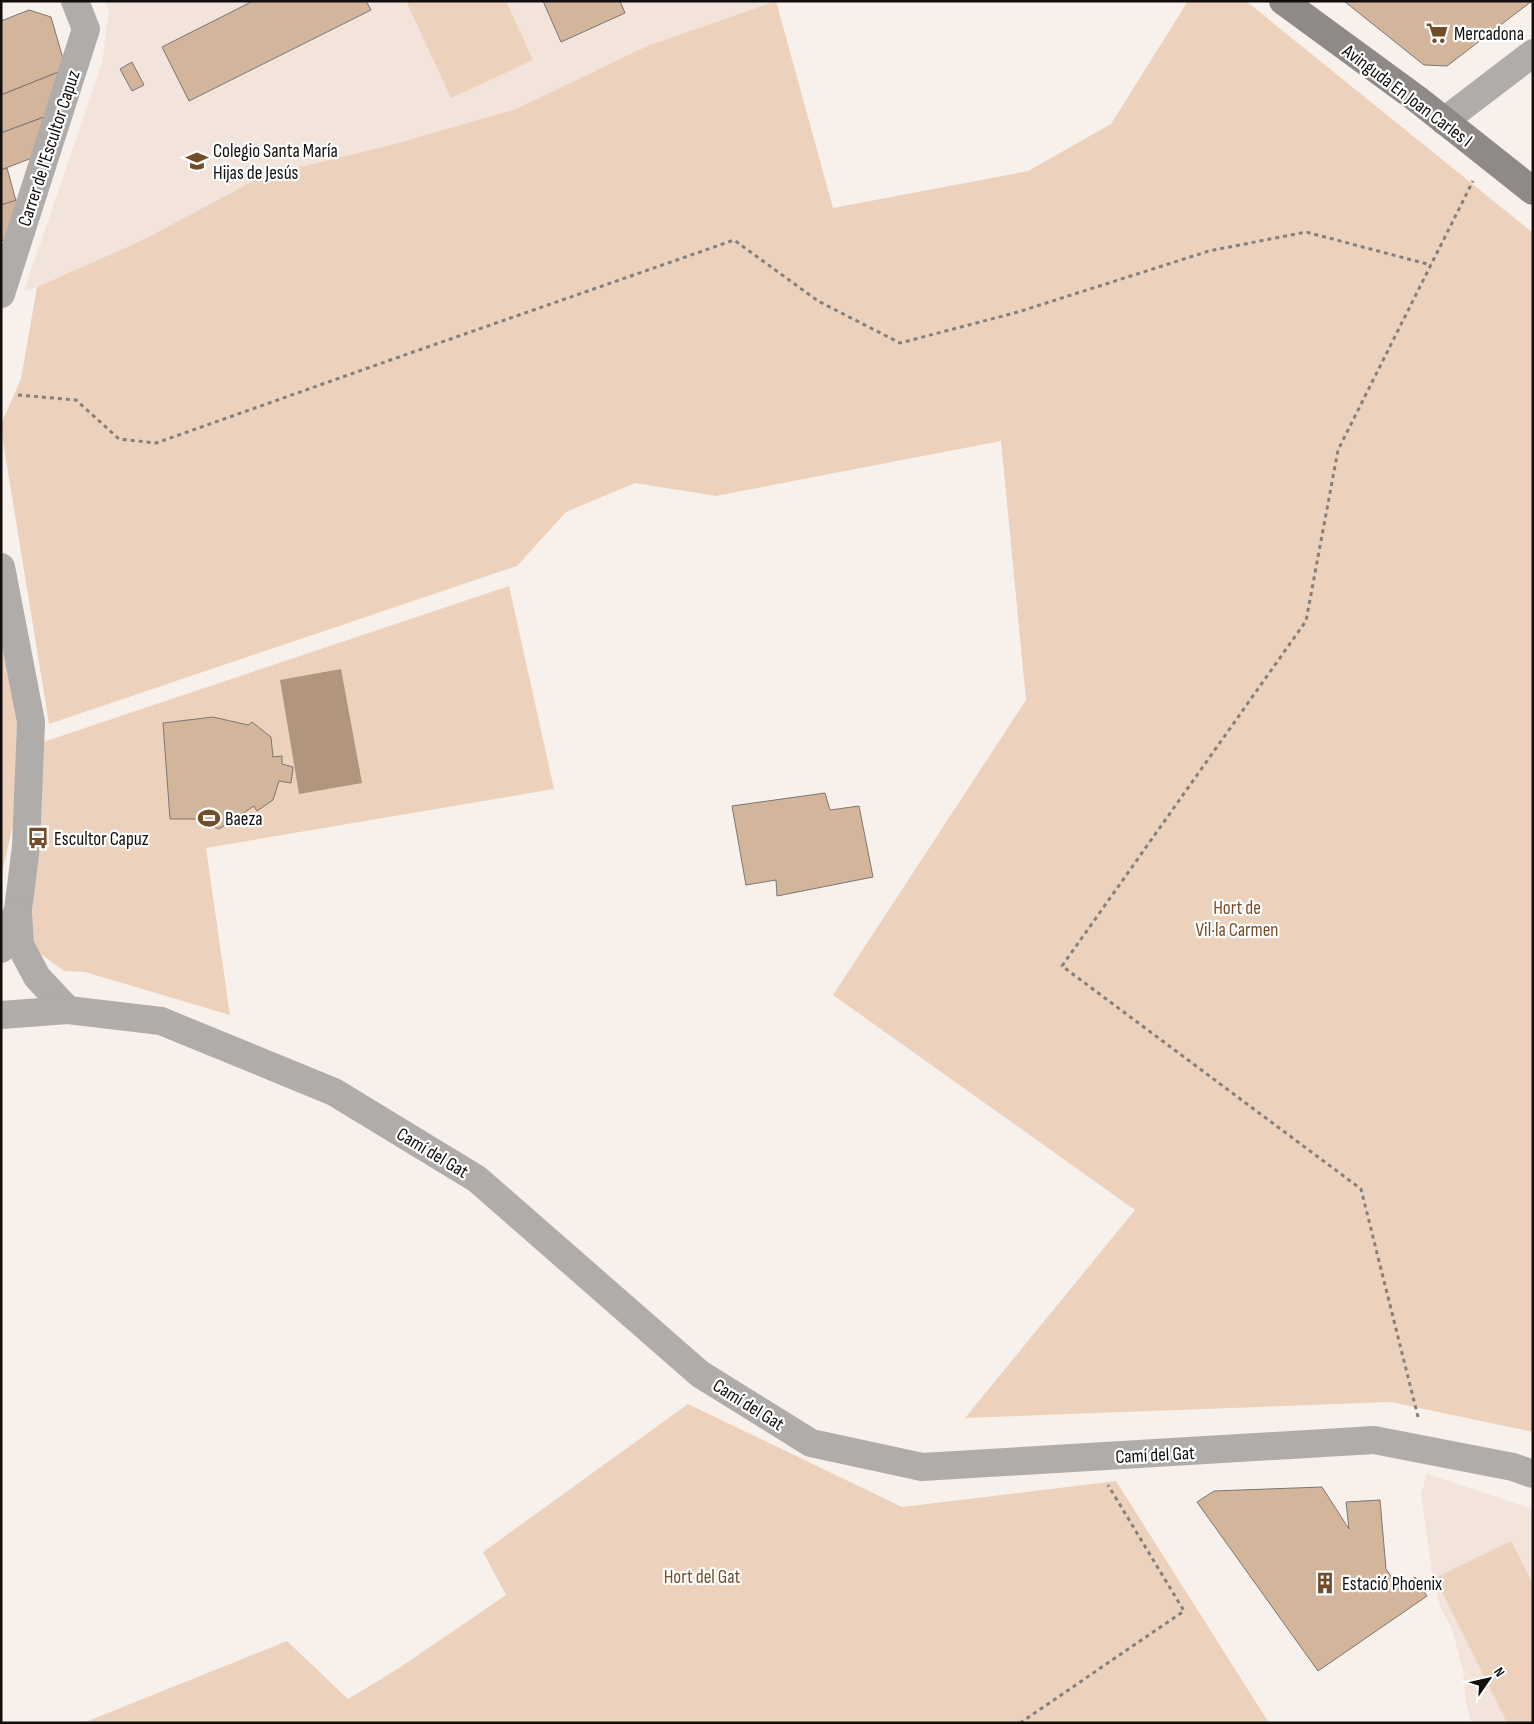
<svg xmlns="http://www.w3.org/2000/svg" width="1534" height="1724" font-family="'Sofia Sans Condensed',sans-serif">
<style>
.built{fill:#f2e4da}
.green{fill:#ecd2bc}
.water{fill:#b1957d}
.building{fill:#d3b59c;stroke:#7c7671}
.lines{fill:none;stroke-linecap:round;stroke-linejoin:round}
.path{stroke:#85807d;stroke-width:3;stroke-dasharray:4 4;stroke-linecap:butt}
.minor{stroke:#afacaa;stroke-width:28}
.secondary{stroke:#8f8a87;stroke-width:28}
.labels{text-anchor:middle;stroke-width:4.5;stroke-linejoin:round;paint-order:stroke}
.poi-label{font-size:19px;fill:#110e0d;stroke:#fff;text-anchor:start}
.street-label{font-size:19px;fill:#110e0d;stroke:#fff}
.park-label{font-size:19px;fill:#764d26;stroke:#fff}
</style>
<rect width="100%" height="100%" fill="#f8f1eb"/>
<g class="built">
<polygon points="106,1 776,1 647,46 516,109 391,145 262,176 145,239 37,287 24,291 102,63 109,11"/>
<polygon points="1427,1474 1533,1509 1533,1723 1471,1723 1466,1702 1463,1670 1452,1629 1440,1607 1433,1578 1421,1494"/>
</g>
<g class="green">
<polygon points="406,1 506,1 533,60 451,98"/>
<polygon points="776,1 833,208 1028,171 1111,124 1188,1 1246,1 1533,233 1533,1432 1391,1402 965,1418 1135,1210 833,995 1026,700 1001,441 716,496 635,483 566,512 517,566 49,724 1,429 1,424 21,379 37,287 145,239 262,176 391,145 516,109 647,46"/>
<polygon points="509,586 554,789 206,848 230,1015 85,972 64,971 30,946 43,742"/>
<polygon points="1,625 17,724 13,825 1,877"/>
<polygon points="688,1404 902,1507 1116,1481 1269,1723 83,1723 287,1641 348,1699 399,1668 506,1595 483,1552"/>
<polygon points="1511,1541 1533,1584 1532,1723 1507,1723 1435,1578"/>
</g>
<polygon class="water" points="341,669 362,783 299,794 280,680"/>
<g class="building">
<polygon points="253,1 366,1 371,10 189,101 162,47"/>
<polygon points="543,1 620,1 625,13 561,42"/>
<polygon points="1344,1 1532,1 1447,66 1424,65"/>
<polygon points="29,10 51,17 66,69 1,95 1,21"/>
<polygon points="132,62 144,85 132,91 120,69"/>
<polygon points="66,69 52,114 1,133 1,95"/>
<polygon points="52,114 37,156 1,170 1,133"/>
<polygon points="7,168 16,201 1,205 1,170"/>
<polygon points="23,198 10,238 1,241 1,205"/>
<polygon points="213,717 248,725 252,722 271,737 273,757 282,756 282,764 293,767 291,783 279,781 273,800 257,811 254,806 219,829 195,819 170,819 163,723"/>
<polygon points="825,793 830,810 859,806 873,877 777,896 776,880 746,885 732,806"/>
<polygon points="1322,1487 1349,1529 1346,1502 1380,1500 1386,1569 1399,1588 1415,1577 1427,1596 1318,1671 1197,1502 1214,1491"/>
</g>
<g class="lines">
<g class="path">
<polyline points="18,395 76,400 119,439 156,443 416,351 734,240 818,301 900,343 1018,312 1209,251 1306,232 1431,265"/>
<polyline points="1418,1417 1361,1189 1062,966 1306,621 1338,450 1473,181"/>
<polyline points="1020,1723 1184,1611 1108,1485"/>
</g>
<g class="minor">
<polyline points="1444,121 1533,53"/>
<polyline points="1,294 86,29 75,1"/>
<polyline points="1,567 31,722 26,846 18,910 1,949"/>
<polyline points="18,913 20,945 37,977 68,1010"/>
<polyline points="1,1015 68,1010 161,1021 334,1092 477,1179 700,1374 811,1443 922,1467 1374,1440 1513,1467 1533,1474"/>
</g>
<polyline class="secondary" points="1283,1 1417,99 1533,191"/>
</g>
<defs>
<g id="supermarket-bare" transform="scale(1.725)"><path d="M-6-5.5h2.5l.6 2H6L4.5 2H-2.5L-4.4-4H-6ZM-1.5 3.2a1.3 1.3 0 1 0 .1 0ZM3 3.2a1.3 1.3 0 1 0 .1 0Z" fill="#734d2a" stroke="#fff" stroke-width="2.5" paint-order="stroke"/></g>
<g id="school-bare" transform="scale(1.725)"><path d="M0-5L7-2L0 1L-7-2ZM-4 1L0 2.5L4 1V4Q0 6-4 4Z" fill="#734d2a" stroke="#fff" stroke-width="2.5" paint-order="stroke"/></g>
<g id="stadium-bare" transform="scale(1.725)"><path d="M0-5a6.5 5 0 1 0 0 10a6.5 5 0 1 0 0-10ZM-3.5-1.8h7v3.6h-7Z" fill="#734d2a" stroke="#fff" stroke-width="2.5" paint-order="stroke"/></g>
<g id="bus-bare" transform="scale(1.725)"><path d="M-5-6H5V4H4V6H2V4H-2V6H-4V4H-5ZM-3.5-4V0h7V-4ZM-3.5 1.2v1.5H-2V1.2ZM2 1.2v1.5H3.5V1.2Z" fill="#734d2a" stroke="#fff" stroke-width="2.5" paint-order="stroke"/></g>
<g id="building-bare" transform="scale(1.725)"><path d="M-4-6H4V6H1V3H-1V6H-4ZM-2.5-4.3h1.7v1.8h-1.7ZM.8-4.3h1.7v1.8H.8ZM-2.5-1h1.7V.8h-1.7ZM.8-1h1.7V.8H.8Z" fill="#734d2a" stroke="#fff" stroke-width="2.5" paint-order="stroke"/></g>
</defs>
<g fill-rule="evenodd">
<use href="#supermarket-bare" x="1437" y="33"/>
<use href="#school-bare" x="197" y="161"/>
<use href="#stadium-bare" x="209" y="818"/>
<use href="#bus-bare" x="38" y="838"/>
<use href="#building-bare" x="1325" y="1583"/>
</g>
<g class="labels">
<g class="poi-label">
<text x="1454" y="40">Mercadona</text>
<text x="213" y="157">Colegio Santa María<tspan x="213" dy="22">Hijas de Jesús</tspan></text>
<text x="225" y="825">Baeza</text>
<text x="54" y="845">Escultor Capuz</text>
<text x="1342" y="1590">Estació Phoenix</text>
</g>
<g class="street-label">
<text transform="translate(1408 95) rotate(37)" y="7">Avinguda En Joan Carles I</text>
<text transform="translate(48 148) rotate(-72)" y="7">Carrer de l'Escultor Capuz</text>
<text transform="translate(433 1152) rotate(31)" y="7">Camí del Gat</text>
<text transform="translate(749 1404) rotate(32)" y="7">Camí del Gat</text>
<text transform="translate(1155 1454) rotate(-3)" y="7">Camí del Gat</text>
</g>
<g class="park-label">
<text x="1237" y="914">Hort de<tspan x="1237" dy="22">Vil·la Carmen</tspan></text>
<text x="702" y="1583">Hort del Gat</text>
</g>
</g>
<rect width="1534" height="1724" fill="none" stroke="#110e0d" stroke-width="5"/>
<g transform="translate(1489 1679) rotate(56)" stroke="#ffffff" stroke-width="4" paint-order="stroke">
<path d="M0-4L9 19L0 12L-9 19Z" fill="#110e0d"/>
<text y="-8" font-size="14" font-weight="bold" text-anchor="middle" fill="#110e0d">N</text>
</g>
</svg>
